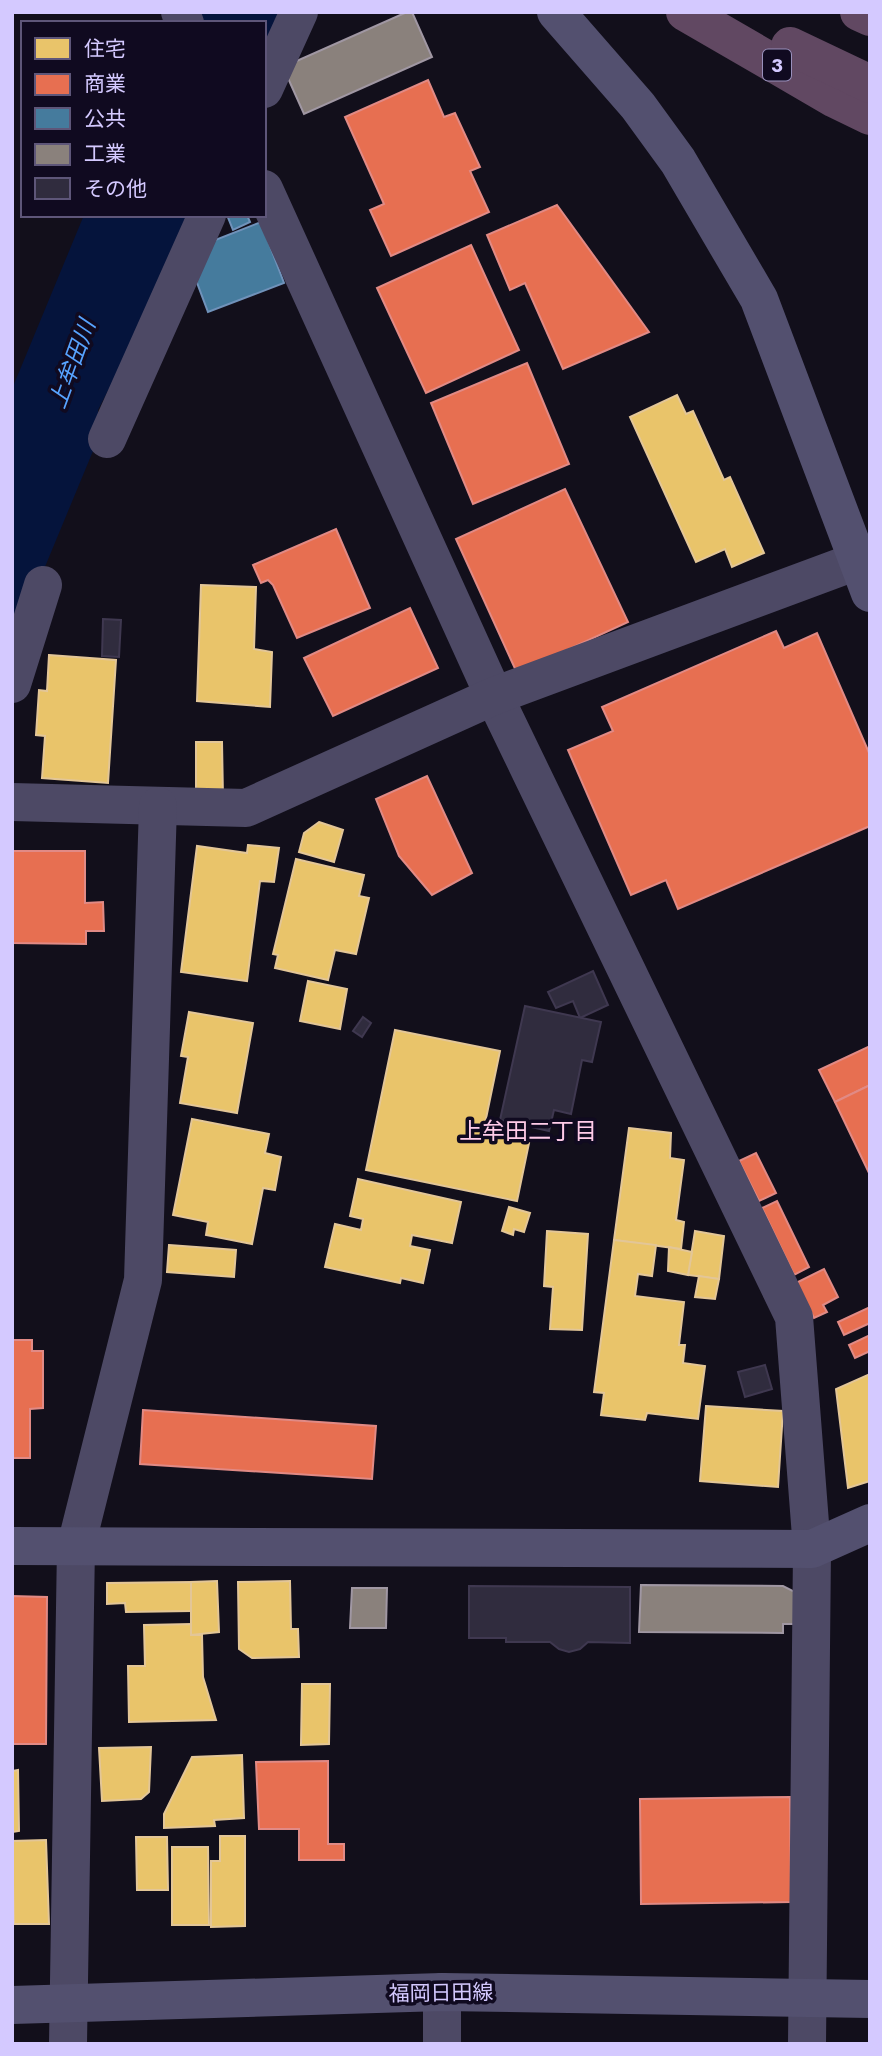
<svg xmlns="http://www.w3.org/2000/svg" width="882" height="2056" font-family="Jost,'Noto Sans JP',sans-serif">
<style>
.water{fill:#05143c}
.homes{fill:#e9c46a;stroke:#e3c697;stroke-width:2}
.shops{fill:#e76f51;stroke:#e18a85;stroke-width:2}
.public{fill:#457b9d;stroke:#7092ba;stroke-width:2}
.industry{fill:#8a817c;stroke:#a097a3;stroke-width:2}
.building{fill:#302c3e;stroke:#3f3850;stroke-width:2}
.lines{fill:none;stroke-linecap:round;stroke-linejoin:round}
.street{stroke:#4d4965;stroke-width:38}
.secondary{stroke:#53506f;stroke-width:38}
.highway{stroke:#614862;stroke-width:38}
.labels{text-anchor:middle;stroke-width:7;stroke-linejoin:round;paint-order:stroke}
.shield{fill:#100a20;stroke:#9990bc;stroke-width:2}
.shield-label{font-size:19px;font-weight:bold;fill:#d4c9ff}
.street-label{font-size:21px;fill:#d4c9ff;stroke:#100a20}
.water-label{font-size:23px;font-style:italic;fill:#57a3ff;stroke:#100a20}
.neighbourhood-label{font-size:23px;fill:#ffcbe8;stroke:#100a20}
</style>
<rect width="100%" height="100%" fill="#120f1b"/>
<g class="water">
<polygon points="168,12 282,12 264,53 264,23 165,23"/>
<polygon points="84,215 198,215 98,410 98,439 25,615 12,652 12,389"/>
</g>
<g class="homes">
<polygon points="677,395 686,414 693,411 724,480 730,477 764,553 732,567 725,549 696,562 630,417"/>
<polygon points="201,585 256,587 254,649 272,652 270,707 197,701"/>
<polygon points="49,655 116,660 108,783 42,778 45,736 36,735 39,690 47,691"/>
<polygon points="196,742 222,742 223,798 196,799"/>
<polygon points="319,822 343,830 334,862 299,852 304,833"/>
<polygon points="248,845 279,848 274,882 260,881 247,981 181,972 197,846 247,853"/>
<polygon points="296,859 364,875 359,896 369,898 356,954 335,950 328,980 275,968 278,955 273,954"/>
<polygon points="308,981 347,989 340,1029 300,1021"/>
<polygon points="189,1012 253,1023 237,1113 180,1103 188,1057 181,1056"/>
<polygon points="395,1030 500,1051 483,1133 529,1143 517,1201 366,1170"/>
<polygon points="192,1119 269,1134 265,1153 281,1157 275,1190 263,1188 252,1244 206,1235 208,1222 173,1215"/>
<polygon points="629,1128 671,1133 670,1158 684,1160 676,1220 684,1222 681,1249 614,1240"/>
<polygon points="358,1179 461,1202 452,1243 412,1235 410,1246 430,1250 423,1283 401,1278 400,1283 325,1267 335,1224 361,1230 363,1219 350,1216"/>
<polygon points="509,1207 530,1213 524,1232 514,1229 513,1235 502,1231"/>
<polygon points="547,1231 588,1234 582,1330 550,1329 553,1287 544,1286"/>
<polygon points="695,1231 724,1236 719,1279 688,1275"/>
<polygon points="614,1240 656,1245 652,1276 638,1274 635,1296 684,1302 679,1345 685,1345 683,1363 705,1366 698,1419 647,1413 645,1420 601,1415 604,1393 594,1392"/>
<polygon points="169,1245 236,1250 234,1277 167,1272"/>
<polygon points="669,1247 692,1252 688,1275 668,1271"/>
<polygon points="699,1276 719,1279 715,1299 695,1297"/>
<polygon points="870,1374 870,1481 848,1488 836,1389"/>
<polygon points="706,1406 783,1411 778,1487 700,1481"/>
<polygon points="217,1581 219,1632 191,1635 191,1582"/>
<polygon points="290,1581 291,1629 298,1629 299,1657 252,1658 239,1649 238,1582"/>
<polygon points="191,1582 191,1611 126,1612 125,1603 107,1604 107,1583"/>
<polygon points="191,1624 191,1635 202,1635 203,1677 216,1720 129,1722 128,1666 145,1666 144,1625"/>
<polygon points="302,1684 330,1684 329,1744 301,1745"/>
<polygon points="151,1747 149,1792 141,1799 102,1801 99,1748"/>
<polygon points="242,1755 244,1818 214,1820 215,1826 164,1828 164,1814 192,1757"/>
<polygon points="18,1770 19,1831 12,1832 12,1771"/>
<polygon points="220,1836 245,1836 245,1926 211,1927 211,1861 220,1861"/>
<polygon points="136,1837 167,1837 168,1890 137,1890"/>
<polygon points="46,1840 49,1924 14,1924 12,1841"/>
<polygon points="172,1847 208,1847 209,1925 172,1925"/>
</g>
<g class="shops">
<polygon points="428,80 444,117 455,113 480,167 470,171 489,212 391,256 370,210 384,204 345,117"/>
<polygon points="557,205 649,332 563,369 525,283 510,290 487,235"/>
<polygon points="471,245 519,350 426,393 377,288"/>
<polygon points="527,363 569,464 473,504 431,403"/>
<polygon points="565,489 628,622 517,673 456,539"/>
<polygon points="336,529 370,608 297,638 273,585 268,580 261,583 253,565"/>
<polygon points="410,608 438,668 333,716 304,658"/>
<polygon points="776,631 784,648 817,633 870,755 870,826 678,909 666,880 631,895 568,750 613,731 602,707"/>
<polygon points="427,776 472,873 432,895 399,856 376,799"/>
<polygon points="12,851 85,851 85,903 103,902 104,931 86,931 86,944 12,943"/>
<polygon points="870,1046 870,1085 835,1102 819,1070"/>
<polygon points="870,1085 870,1175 835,1102"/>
<polygon points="756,1153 776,1193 759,1201 739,1161"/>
<polygon points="777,1201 809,1267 794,1275 762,1208"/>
<polygon points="824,1269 838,1297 823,1305 827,1312 814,1318 796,1283"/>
<polygon points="870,1307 870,1323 844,1335 838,1322"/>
<polygon points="870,1335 870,1351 855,1358 849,1345"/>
<polygon points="12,1340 32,1340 32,1351 43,1351 43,1408 30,1409 30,1458 12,1458"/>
<polygon points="143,1410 376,1426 372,1479 140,1464"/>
<polygon points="12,1596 47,1597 46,1744 12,1744"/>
<polygon points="328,1761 328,1844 344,1844 344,1860 299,1860 299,1829 259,1829 256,1762"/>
<polygon points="790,1797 791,1902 641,1904 640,1799"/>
</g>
<g class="public">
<polygon points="227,215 247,215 250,222 233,230"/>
<polygon points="261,222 284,283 208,312 193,272 195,248"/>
</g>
<g class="industry">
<polygon points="407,12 412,12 432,57 304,114 283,67"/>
<polygon points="641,1585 783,1586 795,1592 795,1624 783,1624 783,1633 639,1632"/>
<polygon points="352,1588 387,1588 386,1628 350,1628"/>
</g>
<g class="building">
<polygon points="103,619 121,620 119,657 102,656"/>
<polygon points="593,971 608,1005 580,1018 573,1001 556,1008 548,992"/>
<polygon points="525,1006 601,1022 592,1062 582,1060 571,1114 554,1110 549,1131 500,1120"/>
<polygon points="363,1017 371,1023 362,1037 353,1031"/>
<polygon points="765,1365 772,1389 745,1397 738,1372"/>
<polygon points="469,1586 630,1587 630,1643 588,1642 580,1649 569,1652 559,1649 550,1642 506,1642 506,1638 469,1638"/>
</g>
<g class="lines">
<g class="street">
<polyline points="180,12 185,23"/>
<polyline points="264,89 299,12"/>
<polyline points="264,189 494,696 794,1317 812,1549 807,2044"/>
<polyline points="107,439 207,215"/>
<polyline points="12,684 43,585"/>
<polyline points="12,802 246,808 494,696 857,561"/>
<polyline points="68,2044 76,1546 143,1280 158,806"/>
<polyline points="442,2044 442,1992"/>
</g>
<g class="secondary">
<polyline points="556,12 638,106 678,161 759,299 870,593"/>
<polyline points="12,1546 812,1549 870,1523"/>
<polyline points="12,2005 442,1992 870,1999"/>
</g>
<g class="highway">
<polyline points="685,12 835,99 870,116"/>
<polyline points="859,12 870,17"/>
<polyline points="790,46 870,84"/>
</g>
</g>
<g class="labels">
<rect class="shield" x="763" y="49.5" width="28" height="31" rx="5"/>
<g class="shield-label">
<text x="777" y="72">3</text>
</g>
<g class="street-label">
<text transform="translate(441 1993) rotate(-1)" y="7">福岡日田線</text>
</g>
<g class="water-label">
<text transform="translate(72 364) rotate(-70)" y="8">上牟田川</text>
</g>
<g class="neighbourhood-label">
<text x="528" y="1139">上牟田二丁目</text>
</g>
</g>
<rect width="882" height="2056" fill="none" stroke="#d4c9ff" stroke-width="28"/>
<rect x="21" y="21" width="245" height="196" fill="#100a20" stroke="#5e5679" stroke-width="2"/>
<rect x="35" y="38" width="35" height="21" fill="#e9c46a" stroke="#5e5679" stroke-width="2"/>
<text x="84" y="56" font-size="21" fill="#d4c9ff">住宅</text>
<rect x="35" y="74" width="35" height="21" fill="#e76f51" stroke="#5e5679" stroke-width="2"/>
<text x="84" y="91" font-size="21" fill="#d4c9ff">商業</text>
<rect x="35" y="108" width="35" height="21" fill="#457b9d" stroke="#5e5679" stroke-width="2"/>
<text x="84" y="126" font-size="21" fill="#d4c9ff">公共</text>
<rect x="35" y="144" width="35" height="21" fill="#8a817c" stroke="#5e5679" stroke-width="2"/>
<text x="84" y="161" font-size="21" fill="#d4c9ff">工業</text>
<rect x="35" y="178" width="35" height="21" fill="#302c3e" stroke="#5e5679" stroke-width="2"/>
<text x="84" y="196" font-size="21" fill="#d4c9ff">その他</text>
</svg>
